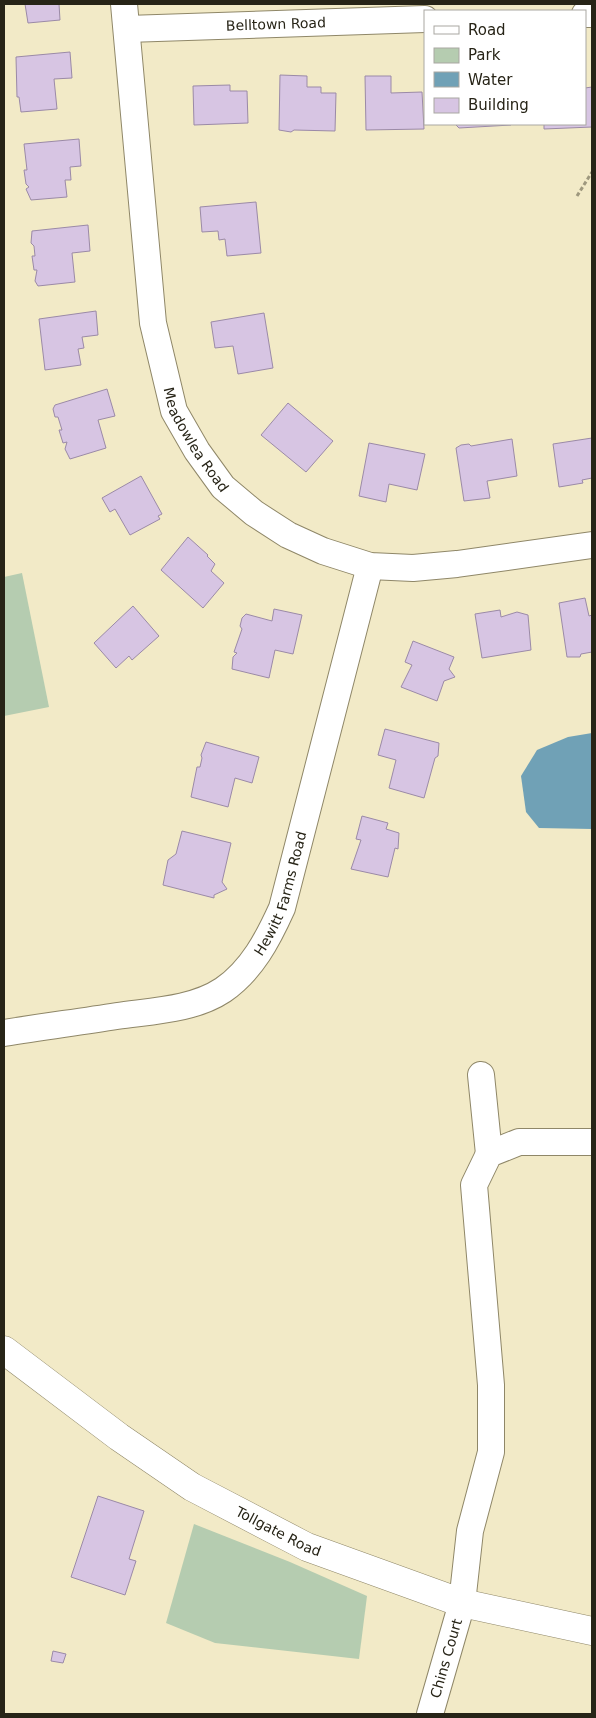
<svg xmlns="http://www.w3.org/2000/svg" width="596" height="1718" font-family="'DejaVu Sans',sans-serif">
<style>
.green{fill:#b5ccb0}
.water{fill:#70a1b6}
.building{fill:#d7c5e3;stroke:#9b8aa7}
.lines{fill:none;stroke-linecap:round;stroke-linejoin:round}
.minor-casing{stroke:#8f8768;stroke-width:28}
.tertiary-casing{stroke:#8f8768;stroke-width:29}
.path{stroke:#9e987e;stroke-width:3;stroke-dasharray:4 2.5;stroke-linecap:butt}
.minor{stroke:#fff;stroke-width:26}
.tertiary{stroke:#fff;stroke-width:28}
.labels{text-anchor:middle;stroke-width:4;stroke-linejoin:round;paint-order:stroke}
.street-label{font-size:14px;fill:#272417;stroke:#fff}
</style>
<rect width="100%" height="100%" fill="#f2eac7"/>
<g class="green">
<polygon points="22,573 49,707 4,716 4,577"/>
<polygon points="194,1524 290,1562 367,1596 359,1659 215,1643 166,1623"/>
</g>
<polygon class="water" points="592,733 592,829 539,828 526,812 521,776 537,750 568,737"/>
<g class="building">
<polygon points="25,4 59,4 60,20 28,23"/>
<polygon points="70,52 72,78 54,79 57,109 21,112 19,97 17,97 16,57"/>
<polygon points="280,75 307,76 307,87 321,87 321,93 336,93 335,131 294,130 291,132 279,130"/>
<polygon points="365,76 391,76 391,93 422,92 424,129 366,130"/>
<polygon points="230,85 230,91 247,91 248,123 194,125 193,86"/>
<polygon points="592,87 592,127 544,129 544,124 585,124 585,88"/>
<polygon points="455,124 511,124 511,125 459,128"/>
<polygon points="79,139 81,166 70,167 71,180 65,180 67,197 31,200 26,189 29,187 26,184 24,170 27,170 24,144"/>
<polygon points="256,202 261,253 227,256 225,239 219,240 218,231 202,232 200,207"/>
<polygon points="88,225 90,251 72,253 75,282 38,286 35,281 37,270 34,270 32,256 35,256 34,246 31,243 32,231"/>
<polygon points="96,311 98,335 82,337 84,348 78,349 81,365 45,370 39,319"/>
<polygon points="264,313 273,368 238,374 233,346 215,348 211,322"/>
<polygon points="107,389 115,416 98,420 106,448 70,459 65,449 67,442 63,443 59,430 62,430 58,417 55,417 53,409 55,405"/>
<polygon points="288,403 333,441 306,472 261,435"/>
<polygon points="592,438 592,478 582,480 583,483 559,487 553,444"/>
<polygon points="512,439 517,476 487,481 490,498 464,501 456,448 461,445 469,444 471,446"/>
<polygon points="369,443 425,454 417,490 389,484 386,502 359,496"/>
<polygon points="141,476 162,514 158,516 160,519 130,535 115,509 110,512 102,498"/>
<polygon points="188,537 208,555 207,556 215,564 211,571 224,583 203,608 161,570"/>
<polygon points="585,598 589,616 592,615 592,652 581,654 580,657 567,657 559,603"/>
<polygon points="133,606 159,636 132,660 129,656 116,668 94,643"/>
<polygon points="274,609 302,615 293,654 275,650 269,678 232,669 233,657 237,653 234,652 242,629 240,626 242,618 246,614 272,621"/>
<polygon points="500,610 501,617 517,612 528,615 531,650 482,658 475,614"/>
<polygon points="413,641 454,657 449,669 455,677 444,681 437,701 401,687 412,665 405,662"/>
<polygon points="385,729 439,743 438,756 435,758 424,798 389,788 396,760 378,755"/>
<polygon points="206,742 259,757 252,783 235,778 228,807 191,797 197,767 200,767 202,758 201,755"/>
<polygon points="362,816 388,823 386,829 399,833 398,849 395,848 388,877 351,869 361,840 356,839"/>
<polygon points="182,831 231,843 222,882 227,889 214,895 214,898 163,885 168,860 176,854"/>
<polygon points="98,1496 144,1511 129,1559 136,1561 125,1595 71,1577"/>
<polygon points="53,1651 66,1654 63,1663 51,1661"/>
</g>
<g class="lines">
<g class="minor-casing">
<g id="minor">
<path id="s1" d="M124,4L153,323L174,411L197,451L223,487L254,513L288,535L323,551L370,566L413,568L457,564L592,545"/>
<polyline points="585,14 592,14"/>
<path id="s2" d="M127,29L425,19"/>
<path id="s3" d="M4,1033C41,1027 79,1022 117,1016C151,1011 193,1010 223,990C252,970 268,939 282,908L370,566"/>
<polyline points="481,1075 489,1154"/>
<path id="s4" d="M430,1714L462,1603L470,1531L491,1452V1385L474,1185L489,1154L519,1142H592"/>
</g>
</g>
<g class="tertiary-casing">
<g id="tertiary">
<path id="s5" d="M4,1350L119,1437L192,1487L307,1547L462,1603L592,1631"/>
</g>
</g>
<polyline class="path" points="577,196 592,172"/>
<use href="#minor" class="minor"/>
<use href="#tertiary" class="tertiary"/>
</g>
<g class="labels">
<g class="street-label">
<text dy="5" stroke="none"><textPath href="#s2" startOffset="149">Belltown Road</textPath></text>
<text dy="5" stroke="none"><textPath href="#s1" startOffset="446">Meadowlea Road</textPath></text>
<text dy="5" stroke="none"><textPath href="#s3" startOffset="340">Hewitt Farms Road</textPath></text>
<text dy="5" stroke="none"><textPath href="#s5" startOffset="330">Tollgate Road</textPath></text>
<text dy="5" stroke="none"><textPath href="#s4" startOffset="58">Chins Court</textPath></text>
</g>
</g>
<rect width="596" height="1718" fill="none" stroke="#272417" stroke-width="10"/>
<rect x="424" y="10" width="162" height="115" fill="#ffffff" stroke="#a9a7a2"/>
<rect x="434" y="26" width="25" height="8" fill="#ffffff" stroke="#a9a7a2"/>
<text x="468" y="35" font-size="15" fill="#272417">Road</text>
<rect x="434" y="48" width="25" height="15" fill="#b5ccb0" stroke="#a9a7a2"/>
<text x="468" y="60" font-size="15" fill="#272417">Park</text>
<rect x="434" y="72" width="25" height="15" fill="#70a1b6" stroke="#a9a7a2"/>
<text x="468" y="85" font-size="15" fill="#272417">Water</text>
<rect x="434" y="98" width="25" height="15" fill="#d7c5e3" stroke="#a9a7a2"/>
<text x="468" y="110" font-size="15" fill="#272417">Building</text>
</svg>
